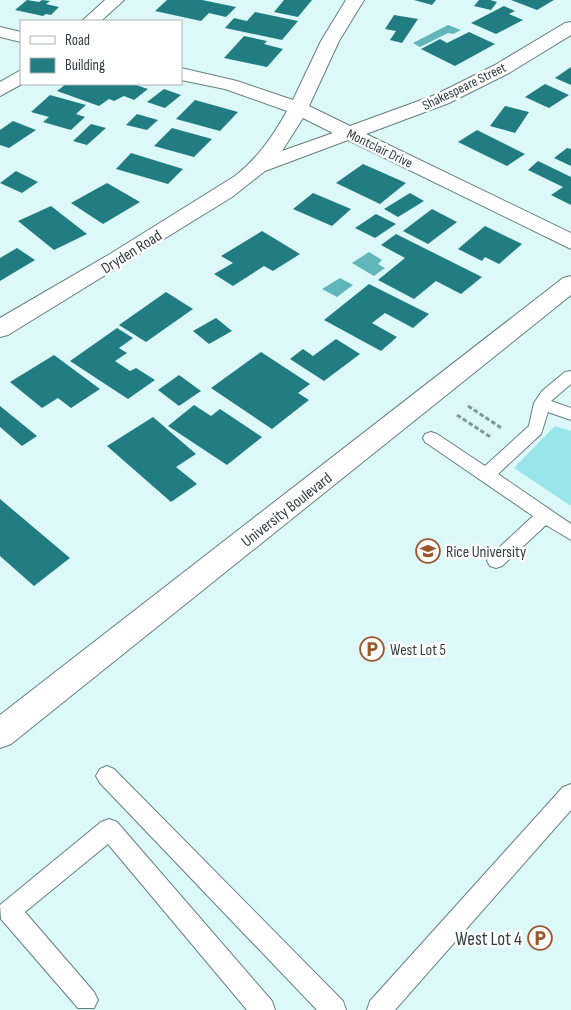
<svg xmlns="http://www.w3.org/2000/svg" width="571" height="1010" font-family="'Sofia Sans Condensed',sans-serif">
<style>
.green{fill:#98e6e9}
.water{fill:#61b6ba}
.building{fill:#217d81}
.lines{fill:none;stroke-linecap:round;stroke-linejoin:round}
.lane-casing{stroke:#667f80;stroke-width:2}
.street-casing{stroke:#667f80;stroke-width:2}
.secondary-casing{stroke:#667f80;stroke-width:2}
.path{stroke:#839697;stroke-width:3;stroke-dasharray:4.5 2.5;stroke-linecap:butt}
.lane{fill:#fff;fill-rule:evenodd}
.street{fill:#fff;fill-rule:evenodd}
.secondary{fill:#fff;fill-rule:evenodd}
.labels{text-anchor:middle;stroke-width:5;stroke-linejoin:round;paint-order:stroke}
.far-street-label{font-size:14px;fill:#333e3f;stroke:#fff}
.street-label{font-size:16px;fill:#333e3f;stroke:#fff}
.poi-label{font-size:16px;fill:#333e3f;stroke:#fff;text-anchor:start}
.near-poi-label{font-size:19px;fill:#333e3f;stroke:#fff;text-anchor:end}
</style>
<rect width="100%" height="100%" fill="#dcf8f9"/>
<polygon class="green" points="555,426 571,431 571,506 514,468"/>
<g class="water">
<polygon points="448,25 461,30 453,34 448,33 420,47 413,43"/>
<polygon points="369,252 382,260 378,264 385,268 374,276 352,263"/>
<polygon points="340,278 353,285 337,297 322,289"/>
</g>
<g class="building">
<polygon points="27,0 39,2 42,0 50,1 46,4 59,7 51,15 46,14 43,16 15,10"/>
<polygon points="167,0 202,0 236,7 226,17 209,13 201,21 155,11"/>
<polygon points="284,0 312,0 298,17 274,12"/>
<polygon points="414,0 436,0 432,5"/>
<polygon points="479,0 490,0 497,2 491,10 474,6"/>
<polygon points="511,0 554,0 537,10"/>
<polygon points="504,6 515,11 509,14 523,20 496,34 471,23"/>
<polygon points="255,12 298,21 282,40 225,28 234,18 247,21"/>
<polygon points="394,15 418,19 402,43 390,40 396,31 385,29"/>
<polygon points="469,32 495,44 455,66 421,49 440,39 447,43"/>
<polygon points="244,36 267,41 264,44 283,49 267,67 224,58"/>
<polygon points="571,67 571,85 555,78"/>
<polygon points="66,84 133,84 148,89 134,100 124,96 114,101 109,99 99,106 57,91"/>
<polygon points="545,84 569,95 549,108 525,97"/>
<polygon points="164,89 181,95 165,108 147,102"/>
<polygon points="50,95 86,105 76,114 85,117 71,130 43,122 49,117 31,112"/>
<polygon points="195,100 238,112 220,131 176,119"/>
<polygon points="505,106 529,112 515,133 490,126"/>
<polygon points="137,114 158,120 147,130 126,125"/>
<polygon points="13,121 36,130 9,148 0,145 0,130"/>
<polygon points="91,124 106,128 87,145 73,141"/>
<polygon points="172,128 212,139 194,157 154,146"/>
<polygon points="477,130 525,154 507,166 458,142"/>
<polygon points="567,148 571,149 571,166 554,158"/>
<polygon points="131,153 183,169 168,184 116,169"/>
<polygon points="538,161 571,177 571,205 551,195 563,187 528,170"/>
<polygon points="363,164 406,183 380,204 336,183"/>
<polygon points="16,171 38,182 22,193 0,183"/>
<polygon points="107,183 140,202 103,224 71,203"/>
<polygon points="313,193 351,209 332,226 293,209"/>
<polygon points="410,193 424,201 398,217 384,209"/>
<polygon points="51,206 87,234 54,250 18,221"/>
<polygon points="432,209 457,222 428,244 403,231"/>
<polygon points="376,214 396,224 375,238 355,228"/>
<polygon points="485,226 522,244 499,264 485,257 482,261 458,249"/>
<polygon points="262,231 300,254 273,271 264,266 233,286 214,274 233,263 221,256"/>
<polygon points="396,234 482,277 461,294 436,281 414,299 378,280 405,258 381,245"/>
<polygon points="17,248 35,260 0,281 0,258"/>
<polygon points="369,284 429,314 413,328 385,313 372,323 397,337 381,351 324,320"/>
<polygon points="166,292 193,309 146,342 119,325"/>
<polygon points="216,318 232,331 209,344 193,331"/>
<polygon points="117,328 133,338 119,348 127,353 115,361 130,371 136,368 155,380 128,399 70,361"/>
<polygon points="336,339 360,354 324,381 290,359 303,349 313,356"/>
<polygon points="261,352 310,384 298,393 309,400 272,429 211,388"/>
<polygon points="54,355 100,389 71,408 58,398 42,408 10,382"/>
<polygon points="179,375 201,391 179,406 158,390"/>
<polygon points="194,405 211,416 220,409 262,437 227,465 168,426"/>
<polygon points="0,406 37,436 22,446 0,427"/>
<polygon points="153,417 196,454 176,467 197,484 171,502 107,446"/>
<polygon points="0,499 70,558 34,586 0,556"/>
</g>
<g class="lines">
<g class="lane-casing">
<g id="lane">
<polygon points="571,371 571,384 551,401 571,408 571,420 548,412 541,434 498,474 571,524 571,540 546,525 502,566 496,568 490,566 487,561 490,556 533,516 425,442 423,438 425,434 431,432 437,434 485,466 529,426 534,403 542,391 565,372"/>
<polygon points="107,766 114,769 343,1001 346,1010 317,1010 100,783 96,776 100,769"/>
<polygon points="571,784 571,810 395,1010 367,1010 370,1001 563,787"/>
<polygon points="109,819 117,822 272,1001 275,1010 247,1010 108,844 25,912 94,992 98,1000 94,1008 78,1008 1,919 0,905 101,822"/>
</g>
</g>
<g class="street-casing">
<g id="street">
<polygon points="105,0 124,0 101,21 82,21"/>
<path d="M346,0H364L339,41L309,106L350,126L435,95L495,65L565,23L571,22V35L509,73L449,103L366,134L571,233V249L348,140L265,171L232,197L8,335L0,337V318L110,254L235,176C258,158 273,136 287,111L225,89L181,80V68L237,81L293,100L321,41ZM303,118L333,133L282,151Z"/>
<polygon points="0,27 21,32 21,42 0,37"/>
<polygon points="21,70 22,84 0,96 0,82"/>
</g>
</g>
<g class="secondary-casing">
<polygon id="secondary" points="571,276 571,295 11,744 0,748 0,715 563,278"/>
</g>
<g class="path">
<polyline points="468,406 503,429"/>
<polyline points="457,415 492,438"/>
</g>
<use href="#lane" class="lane"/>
<use href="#street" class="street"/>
<use href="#secondary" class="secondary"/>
</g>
<defs>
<g id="university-ring" transform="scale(1.25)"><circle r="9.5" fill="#fff" stroke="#9d572d" stroke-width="1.5"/><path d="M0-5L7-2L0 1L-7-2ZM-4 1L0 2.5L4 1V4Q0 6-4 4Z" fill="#9d572d"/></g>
<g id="parking-ring" transform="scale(1.25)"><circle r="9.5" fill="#fff" stroke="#9d572d" stroke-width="1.5"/><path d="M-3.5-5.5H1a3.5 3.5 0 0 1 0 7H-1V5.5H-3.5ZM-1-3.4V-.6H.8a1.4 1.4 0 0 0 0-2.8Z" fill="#9d572d"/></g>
</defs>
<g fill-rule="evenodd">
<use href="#university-ring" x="428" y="551"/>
<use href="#parking-ring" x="372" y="649"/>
<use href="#parking-ring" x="540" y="938"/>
</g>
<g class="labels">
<g class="far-street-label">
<text transform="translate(464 86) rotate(-26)" y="5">Shakespeare Street</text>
<text transform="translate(380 148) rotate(26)" y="5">Montclair Drive</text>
</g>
<g class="street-label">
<text transform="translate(131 251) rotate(-32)" y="6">Dryden Road</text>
<text transform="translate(286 509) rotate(-38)" y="6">University Boulevard</text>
</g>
<g class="poi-label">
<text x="446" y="557">Rice University</text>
<text x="390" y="655">West Lot 5</text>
</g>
<g class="near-poi-label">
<text x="522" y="945">West Lot 4</text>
</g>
</g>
<rect x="20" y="20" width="162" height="65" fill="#ffffff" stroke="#adb2b2"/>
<rect x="30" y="36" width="25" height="8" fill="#ffffff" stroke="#adb2b2"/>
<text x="65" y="45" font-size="15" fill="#333e3f">Road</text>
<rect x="30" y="58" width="25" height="15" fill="#217d81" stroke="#adb2b2"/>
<text x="65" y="70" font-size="15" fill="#333e3f">Building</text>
</svg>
